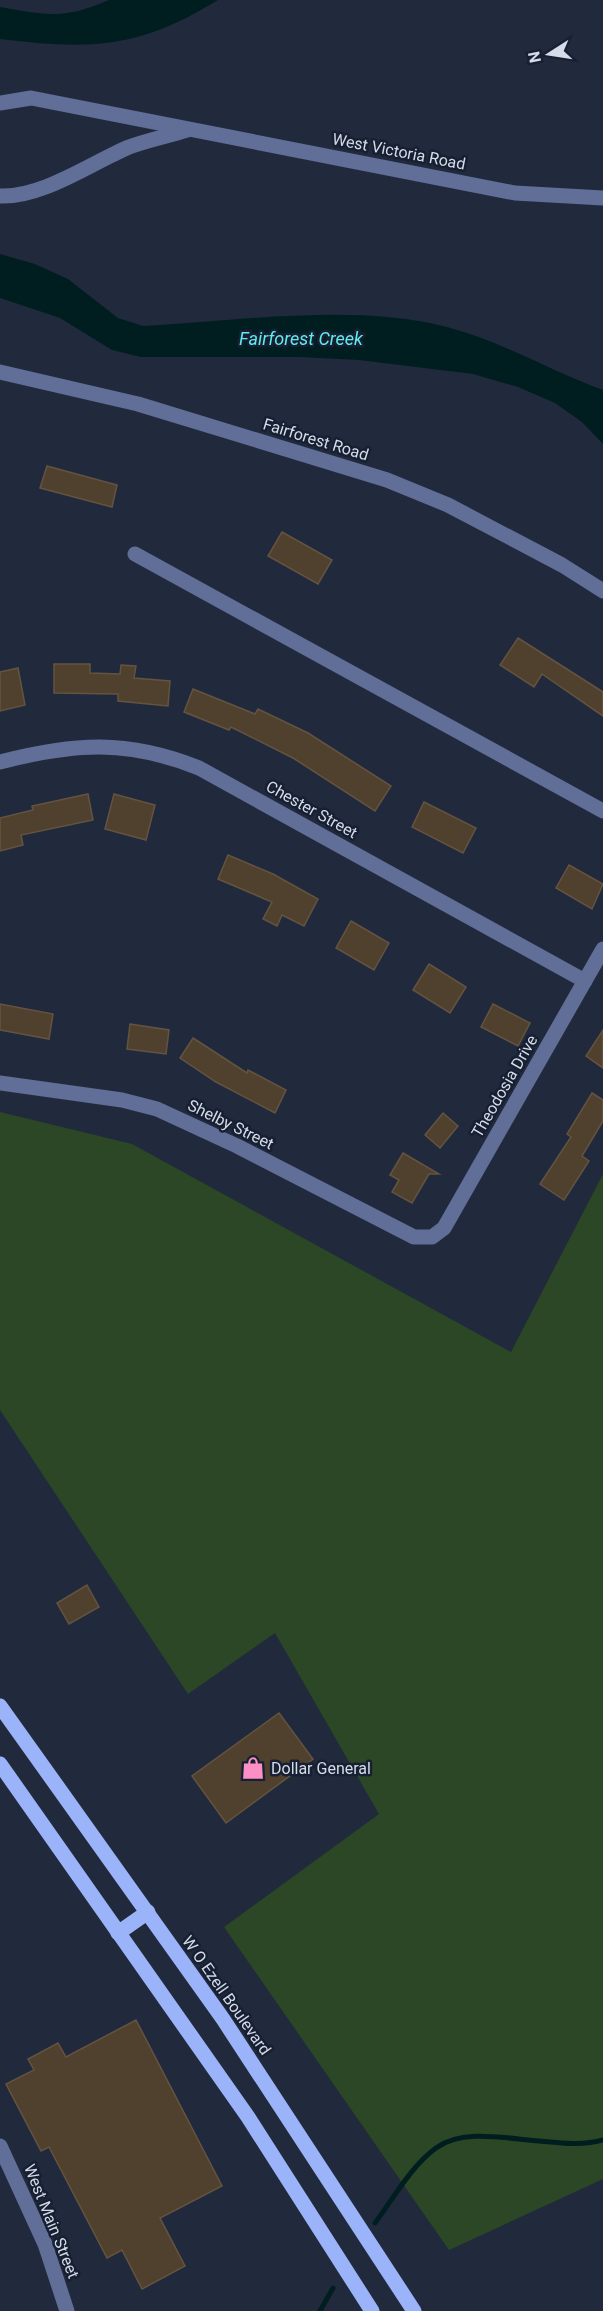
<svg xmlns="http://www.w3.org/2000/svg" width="603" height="2311" font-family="Roboto,sans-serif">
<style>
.green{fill:#2b4725}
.water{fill:#001e1f}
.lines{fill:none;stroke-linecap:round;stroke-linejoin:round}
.stream{stroke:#001e1f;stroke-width:5}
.building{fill:#50402e;stroke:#645340;stroke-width:1.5}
.minor{stroke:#606e98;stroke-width:15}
.major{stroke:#9bb3f8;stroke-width:15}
.labels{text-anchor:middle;stroke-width:5;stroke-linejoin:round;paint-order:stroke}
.street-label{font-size:16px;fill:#d5dbe8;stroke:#172032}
.poi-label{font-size:16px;fill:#d5dbe8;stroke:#172032;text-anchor:start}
.water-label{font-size:18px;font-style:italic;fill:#5eecec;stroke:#172032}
</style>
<rect width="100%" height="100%" fill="#212a3c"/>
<polygon class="green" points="0,1112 132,1144 511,1352 603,1174 603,2179 449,2250 224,1927 379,1814 275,1633 188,1694 0,1410"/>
<g class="water">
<path d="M109,0H218C138,49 91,50 0,39V7C48,15 62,20 109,0Z"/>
<path d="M0,254L35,264L68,279L118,318L143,326C236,321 356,303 447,327C501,341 551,371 603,390V444L582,422L555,403L518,387L473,374L359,360L299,357H141L112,350L60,318L0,298Z"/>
</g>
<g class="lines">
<g class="stream">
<path d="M375,2223C393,2199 411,2166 436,2148C463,2128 508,2139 539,2141C560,2143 583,2146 603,2140"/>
<polyline points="320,2311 333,2288"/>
</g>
</g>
<g class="building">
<polygon points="47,466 117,485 112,507 40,488"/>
<polygon points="282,532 332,560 318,584 268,556"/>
<polygon points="518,638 603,692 603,716 542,674 534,687 500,665"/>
<polygon points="54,664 90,664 90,673 120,674 121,665 136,666 134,678 170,681 168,706 118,701 118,694 54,693"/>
<polygon points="18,668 25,705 0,711 0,672"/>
<polygon points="193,689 255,714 258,709 308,733 391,786 375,811 293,758 231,727 229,730 184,712"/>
<polygon points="88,794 93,820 21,835 23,845 0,851 0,818 33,810 32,806"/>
<polygon points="114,794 155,805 146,840 105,829"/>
<polygon points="424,802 476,828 463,853 412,827"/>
<polygon points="228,855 273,874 318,899 304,926 282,915 277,926 263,919 272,902 218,879"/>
<polygon points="569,865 603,884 592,909 556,888"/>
<polygon points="351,921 389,943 374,970 336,948"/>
<polygon points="429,964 466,987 450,1013 413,990"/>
<polygon points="0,1004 53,1014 49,1039 0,1030"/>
<polygon points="493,1004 530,1023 518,1046 481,1027"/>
<polygon points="130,1024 169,1030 166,1054 127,1049"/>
<polygon points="603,1030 603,1068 586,1056"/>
<polygon points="193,1038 247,1073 248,1070 286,1090 275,1113 216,1082 180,1058"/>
<polygon points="592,1093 603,1100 603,1121 582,1156 589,1161 564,1200 540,1184 571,1137 567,1134"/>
<polygon points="443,1113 458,1126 440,1148 425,1135"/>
<polygon points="403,1153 439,1174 429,1174 412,1203 392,1192 399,1180 390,1175"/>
<polygon points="87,1585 99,1607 69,1624 57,1603"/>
<polygon points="279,1713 313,1759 226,1823 192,1776"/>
<polygon points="136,2020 222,2186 160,2218 185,2266 142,2289 122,2250 107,2258 49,2147 41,2151 6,2084 34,2070 28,2059 58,2043 66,2057"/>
</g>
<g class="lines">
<g class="minor">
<polyline points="0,103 31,98 515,193 603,198"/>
<path d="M0,196C42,198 91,163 129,147C148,140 168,136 187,130"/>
<polyline points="0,372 138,404 387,480 448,505 562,565 603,591"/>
<polyline points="135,554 603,811"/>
<path d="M0,762C74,743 127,739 199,768L585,981"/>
<polyline points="0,1083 122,1100 157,1109 237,1146 414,1237 432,1237 444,1228 603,949"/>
<polyline points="0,2146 45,2244 67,2311"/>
</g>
<g class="major">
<polyline points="0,1706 223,2019 414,2311"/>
<polyline points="0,1764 248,2117 372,2311"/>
<polyline points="118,1933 148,1912"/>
</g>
</g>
<defs>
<g id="shop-bare" transform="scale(1.8)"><path d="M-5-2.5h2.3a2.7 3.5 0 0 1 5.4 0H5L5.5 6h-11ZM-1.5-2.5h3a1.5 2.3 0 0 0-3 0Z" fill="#fc8fc3" stroke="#172032" stroke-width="2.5" paint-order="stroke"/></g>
</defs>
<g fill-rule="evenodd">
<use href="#shop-bare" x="253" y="1768"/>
</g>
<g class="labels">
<g class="street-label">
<text transform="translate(399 151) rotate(11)" y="6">West Victoria Road</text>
<text transform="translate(316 439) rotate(17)" y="6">Fairforest Road</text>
<text transform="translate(312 809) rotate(29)" y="6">Chester Street</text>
<text transform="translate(504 1086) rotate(-60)" y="6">Theodosia Drive</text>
<text transform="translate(231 1124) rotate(26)" y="6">Shelby Street</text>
<text transform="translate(227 1995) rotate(55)" y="6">W O Ezell Boulevard</text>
<text transform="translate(52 2221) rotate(68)" y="6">West Main Street</text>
</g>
<g class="poi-label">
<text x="271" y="1774">Dollar General</text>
</g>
<g class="water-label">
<text x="301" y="345">Fairforest Creek</text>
</g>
</g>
<g transform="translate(549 54) rotate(258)" stroke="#172032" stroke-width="4.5" paint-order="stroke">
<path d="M0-4.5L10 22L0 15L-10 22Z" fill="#d5dbe8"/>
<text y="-9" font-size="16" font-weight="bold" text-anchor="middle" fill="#d5dbe8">N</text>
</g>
</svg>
